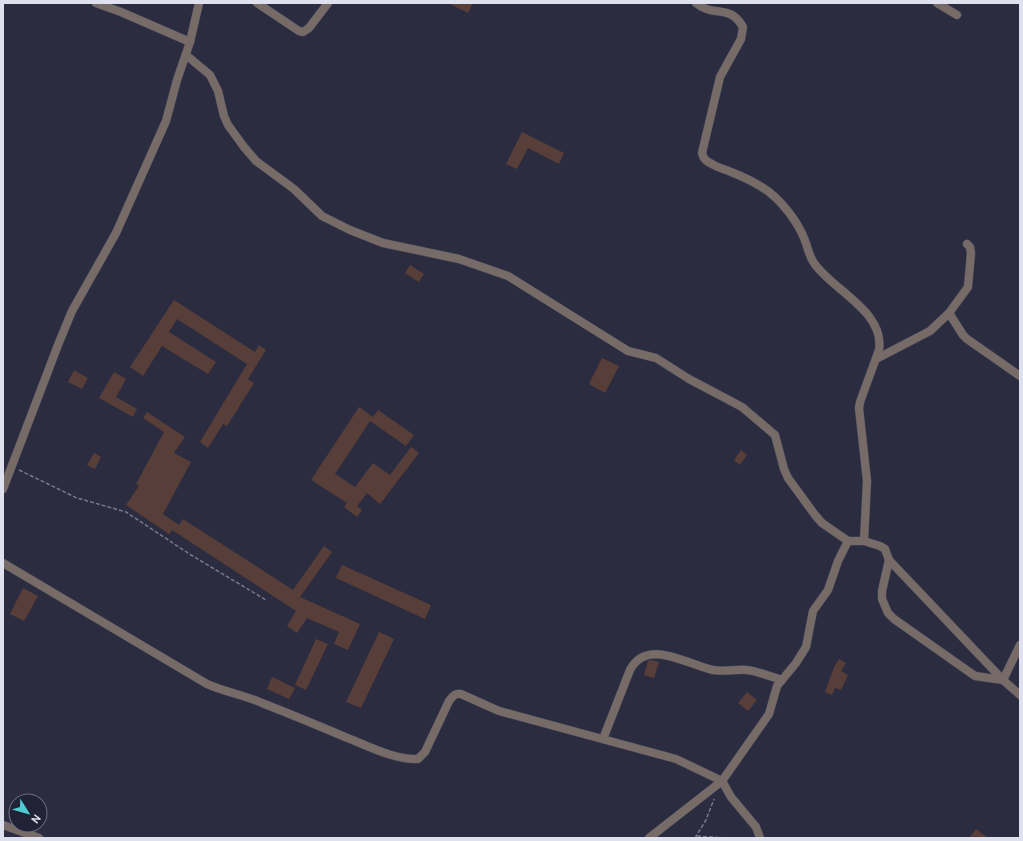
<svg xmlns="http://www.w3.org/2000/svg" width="1023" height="841" font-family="Cabin,sans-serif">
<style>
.building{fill:#583e39}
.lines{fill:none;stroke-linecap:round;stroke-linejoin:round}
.street-casing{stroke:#48495c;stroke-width:9}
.path{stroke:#77788a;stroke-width:1.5;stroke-dasharray:4 2;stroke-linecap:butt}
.street{stroke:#776b67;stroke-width:8}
</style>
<rect width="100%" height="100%" fill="#2b2c40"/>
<g class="building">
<polygon points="448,3 473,3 468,13"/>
<polygon points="522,132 564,153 559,164 528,148 517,169 506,164"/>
<polygon points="410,265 424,274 419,282 405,273"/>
<polygon points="174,300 255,352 259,345 266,350 248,379 254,383 227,426 223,424 208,448 200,442 247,364 177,319 169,332 216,362 208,374 162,346 143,376 130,367"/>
<polygon points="602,358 619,366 605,393 589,384"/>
<polygon points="74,370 88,378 82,389 68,382"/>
<polygon points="114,372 126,379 116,397 137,409 133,417 99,398"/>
<polygon points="359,407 373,417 378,410 414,435 406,446 370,421 335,474 355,487 373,463 390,475 411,447 419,453 380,504 367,493 357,506 362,510 357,517 344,507 347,503 311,480"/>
<polygon points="147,412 185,437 174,453 191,462 163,514 179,525 183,519 293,590 324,546 332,552 300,597 360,624 348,650 334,644 339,632 307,618 297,633 287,626 296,611 172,530 169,534 126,505 139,486 136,484 164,432 143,418"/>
<polygon points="741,450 747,455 740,465 734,460"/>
<polygon points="94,453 101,457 95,469 87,465"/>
<polygon points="342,565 431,605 425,619 336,578"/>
<polygon points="23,588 38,596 24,621 10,614"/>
<polygon points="379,632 394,639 361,708 346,702"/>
<polygon points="316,639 328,644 306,690 295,685"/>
<polygon points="839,659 846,663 841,671 848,675 841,690 835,688 832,695 825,692 834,667"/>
<polygon points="652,660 659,662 654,678 644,675 648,661"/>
<polygon points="272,677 295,688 289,699 267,689"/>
<polygon points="747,692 757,700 748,711 738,703"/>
<polygon points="976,829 988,838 969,838"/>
</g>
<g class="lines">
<g class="street-casing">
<g id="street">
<polyline points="96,3 121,12 190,42"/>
<polyline points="257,3 299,31 303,32 309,28 328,3"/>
<path d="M696,3C714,18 729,3 743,27L741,39L720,77L702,153C703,158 707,162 712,164C718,168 725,169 731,172C744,177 758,184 769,192C783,203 797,221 804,238C807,245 809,256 814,263C832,290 885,311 879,350L860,402L859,408L867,481L864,541"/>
<polyline points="937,3 957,15"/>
<polyline points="186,55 210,75 218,91 224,116 228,125 244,147 256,161 294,189 322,216 350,230 383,243 459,259 508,276 628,351 656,358 689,379 742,407 775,435 784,469 788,478 815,515 822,523 848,541 864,541 880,546 885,549 889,560 882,591 882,599 888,613 894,619 975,676 1003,680"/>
<polyline points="949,313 963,335 967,339 1020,376"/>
<polyline points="876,359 930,331 949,313 968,287 971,253 970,247 967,244"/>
<polyline points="3,489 58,345 72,311 116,233 166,121 177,80 190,42 199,3"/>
<polyline points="889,560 1003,680 1020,695"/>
<path d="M3,563L207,684C225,692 244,695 262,703C290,714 317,725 345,737C366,745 394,760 418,759L425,752L449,701C453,696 455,693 461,694L499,711L676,759L722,781L731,797L756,827L760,838"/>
<polyline points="1003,680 1020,645"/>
<path d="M603,739L630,670C647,637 688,665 713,670C725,672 736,669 747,670C758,671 771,677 782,680"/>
<polyline points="3,825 39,838"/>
<polyline points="649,838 722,781 769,714 777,686 796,663 806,647 813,611 828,590 838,561 848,541"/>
</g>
</g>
<g class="path">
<polyline points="19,470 77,498 126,512 191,555 266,600"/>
<polyline points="697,836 727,838"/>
<polyline points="695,838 706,820 714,799"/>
</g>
<use href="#street" class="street"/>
</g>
<rect width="1023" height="841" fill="none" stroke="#e0e1ef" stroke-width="8"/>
<g transform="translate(28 813) rotate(127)"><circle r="19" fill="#222236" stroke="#6e6e80"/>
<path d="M0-3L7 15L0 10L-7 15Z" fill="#51ccd3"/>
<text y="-6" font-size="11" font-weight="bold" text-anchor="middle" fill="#e0e1ef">N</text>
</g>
</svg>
